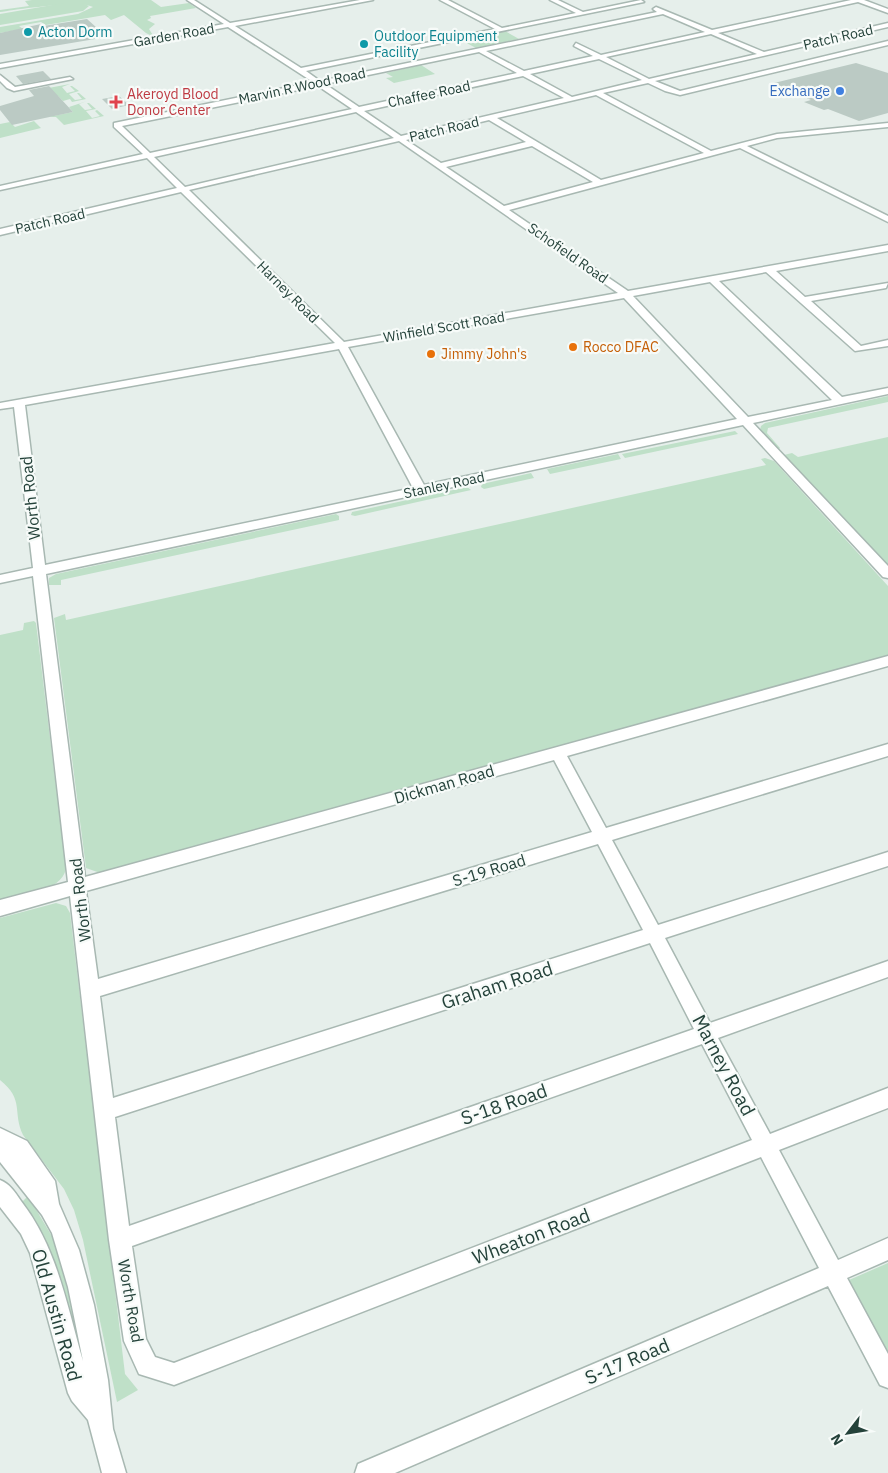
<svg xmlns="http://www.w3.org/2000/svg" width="888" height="1473" font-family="'IBM Plex Sans',sans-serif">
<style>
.green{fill:#bfe0c8}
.building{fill:#bbcac4}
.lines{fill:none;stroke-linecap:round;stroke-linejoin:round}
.minor-casing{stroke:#a8b8b2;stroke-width:3}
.minor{fill:#fff;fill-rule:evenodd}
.culture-dot{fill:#0f9aa8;stroke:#f7fbf9;stroke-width:2}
.shop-dot{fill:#3f7fe0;stroke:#f7fbf9;stroke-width:2}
.health-dot{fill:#e0444e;stroke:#f7fbf9;stroke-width:2}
.food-dot{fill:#e8710a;stroke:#f7fbf9;stroke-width:2}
.labels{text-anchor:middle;stroke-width:4.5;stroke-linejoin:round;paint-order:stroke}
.far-culture-label{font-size:14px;fill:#0d838f;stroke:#f7fbf9;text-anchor:start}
.far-street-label{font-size:14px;fill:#24423a;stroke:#f7fbf9}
.far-shop-label{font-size:14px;fill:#366cbe;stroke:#f7fbf9;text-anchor:end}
.far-health-label{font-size:14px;fill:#be3a42;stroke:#f7fbf9;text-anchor:start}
.far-food-label{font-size:14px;fill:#c56008;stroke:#f7fbf9;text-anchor:start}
.street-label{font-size:16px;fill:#24423a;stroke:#f7fbf9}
.near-street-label{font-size:19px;fill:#24423a;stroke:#f7fbf9}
</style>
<rect width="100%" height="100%" fill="#e6efeb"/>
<g class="green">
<path d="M32,0H151L161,7L189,3L196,8L150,16L151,18L147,20L155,24L149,29L154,37L146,33L124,15L111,20L105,15L46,25L41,22L19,26L23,29L0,33V27L78,14L93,7C82,0 18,9 0,12V10L29,6L25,1Z"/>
<polygon points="64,3 82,3 89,6 83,11 0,25 0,14"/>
<polygon points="505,31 519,39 476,48 461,40"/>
<polygon points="421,65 435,74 394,83 386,78 393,77 386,73"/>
<polygon points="70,84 62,87 67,93 75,91 70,86 72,86 79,91 69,94 75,100 82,99 77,93 79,93 86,99 72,102 70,99 63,101 58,96 33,101 39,98 32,91"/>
<polygon points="87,101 79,104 85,110 92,109 87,103 89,103 96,109 86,111 92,118 100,116 95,111 97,110 104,116 64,125 56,117 48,117 73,112 69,107"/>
<polygon points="34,121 41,128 0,138 0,124 10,122 15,127"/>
<polygon points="888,396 888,402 768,428 767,433 780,448 779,449 760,430 761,426 765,423"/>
<polygon points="735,431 738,434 625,458 622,454"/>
<polygon points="888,437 888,567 784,455 792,453 798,457"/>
<polygon points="618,454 621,459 550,474 547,469"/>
<polygon points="765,458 774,461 888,586 888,657 103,874 86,868 54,618 65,614 66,620 766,465 761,459"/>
<polygon points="531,473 534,478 484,489 481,487 482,484"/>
<polygon points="467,487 471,490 355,516 351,515 352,512"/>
<polygon points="336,514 339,516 339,520 61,580 61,585 49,585 49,578 56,574"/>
<path d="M34,621L36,623L66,869C61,892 20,896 0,902V635L23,630L24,623Z"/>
<path d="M56,903L66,906L70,913L125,1374L138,1390L117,1402L83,1240L74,1210L64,1189L23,1135C12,1112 25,1100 0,1080V918Z"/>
<polygon points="28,1196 56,1243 83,1353 77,1356 19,1205"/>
<polygon points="888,1263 888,1369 847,1286 849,1280"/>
</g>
<g class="building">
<polygon points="87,19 107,37 0,55 0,33 41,24 43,26"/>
<polygon points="856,63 888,73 888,113 859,121 828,109 824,110 804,102 811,100 774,83"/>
<polygon points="43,71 51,79 23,84 16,76"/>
<polygon points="49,86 73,112 12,125 0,110 0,106 34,96 29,90"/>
<polygon points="119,96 129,105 112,109 102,99"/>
</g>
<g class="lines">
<g class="minor-casing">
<g id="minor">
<path d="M187,0H194L230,23L360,0H373L235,26L301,68L495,29L440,0H448L502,28L576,13L550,0H558L583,12L641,0L644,2L306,71L320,81L657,12L653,9L656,7L712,30L851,0H864L888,9V13L858,2L718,33L764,52L888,23V27L655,81L680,91L888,41V45L680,95L665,91L648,83L603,93L711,151L777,134L888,123V127L777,138L747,146L888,216V222L740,148L509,210L628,291L888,245V251L776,271L805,297L888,283L886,288L811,301L861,346L888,340V346L855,351L766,272L719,281L842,397L888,388V394L753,423L888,566V578L883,577L743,425L46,574L85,877L888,656V666L567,756L606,828L888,744V756L612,840L658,925L888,852V866L665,938L710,1023L888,961V977L718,1038L770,1134L888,1088V1108L779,1150L838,1260L888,1238V1260L847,1278L888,1354V1388L880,1385L828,1286L395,1473H355L358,1464L819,1268L761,1157L174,1385L139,1374L124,1341L109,1240L70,896L0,916V900L68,882L33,576L0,583V575L33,568L14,407L0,409V403L335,343L181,192L0,235V229L177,188L147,158L0,190V186L143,154L114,127V123L313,82L228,27L0,68V64L224,24ZM663,14L705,32L601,55L576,43L574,46L593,56L524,71L486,51ZM711,34L757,54L649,79L606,57ZM479,52L517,73L359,107L325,84ZM599,59L642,80L572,97L530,74ZM523,76L564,98L401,136L364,111ZM318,86L352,109L150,153L122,126ZM596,95L704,153L601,180L497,118ZM356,112L394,138L185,187L154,157ZM489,120L526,142L441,163L406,140ZM399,141L618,293L344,342L189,190ZM532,146L593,182L504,206L446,167ZM710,282L832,400L748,417L633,296ZM624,298L737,419L424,485L348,347ZM339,349L413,488L45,565L25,405ZM554,760L592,832L98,979L86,891ZM598,844L643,930L113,1098L100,996ZM650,943L694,1029L129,1226L115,1117ZM702,1044L752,1140L174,1363L155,1357L146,1339L132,1246Z"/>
<polygon points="0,75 15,87 70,77 73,79 14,91 7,88 0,81"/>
<path d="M0,1128L27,1141L55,1181L59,1204L79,1250L94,1305L108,1380L113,1429L126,1473H102L88,1420L72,1401L68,1393L30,1253L21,1234L0,1207V1180C10,1184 15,1192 21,1201C57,1247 67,1306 83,1361L68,1287L52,1233L42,1215L0,1162Z"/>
</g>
</g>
<use href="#minor" class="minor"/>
</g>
<g class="culture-dot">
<circle cx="28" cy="32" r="5"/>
<circle cx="364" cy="44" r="5"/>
</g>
<circle class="shop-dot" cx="840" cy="91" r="5"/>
<path class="health-dot" d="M113.5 94.5h5v5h5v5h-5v5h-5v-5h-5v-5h5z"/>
<g class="food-dot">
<circle cx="573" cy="347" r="5"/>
<circle cx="431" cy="354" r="5"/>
</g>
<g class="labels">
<g class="far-culture-label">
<text x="38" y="37">Acton Dorm</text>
<text x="374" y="41">Outdoor Equipment<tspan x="374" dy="16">Facility</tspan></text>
</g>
<g class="far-street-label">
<text transform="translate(174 35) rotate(-10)" y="5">Garden Road</text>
<text transform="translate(838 37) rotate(-13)" y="5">Patch Road</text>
<text transform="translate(302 86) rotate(-12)" y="5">Marvin R Wood Road</text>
<text transform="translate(429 94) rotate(-12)" y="5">Chaffee Road</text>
<text transform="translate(444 129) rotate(-13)" y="5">Patch Road</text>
<text transform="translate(50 221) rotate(-13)" y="5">Patch Road</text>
<text transform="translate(568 253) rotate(35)" y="5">Schofield Road</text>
<text transform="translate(288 292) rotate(45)" y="5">Harney Road</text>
<text transform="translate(444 327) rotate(-10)" y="5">Winfield Scott Road</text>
<text transform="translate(444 485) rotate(-12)" y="5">Stanley Road</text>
</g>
<g class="far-shop-label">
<text x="830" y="96">Exchange</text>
</g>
<g class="far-health-label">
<text x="127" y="99">Akeroyd Blood<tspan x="127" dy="16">Donor Center</tspan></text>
</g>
<g class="far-food-label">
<text x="583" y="352">Rocco DFAC</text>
<text x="441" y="359">Jimmy John's</text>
</g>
<g class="street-label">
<text transform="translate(30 498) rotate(-96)" y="6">Worth Road</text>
<text transform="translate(444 784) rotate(-16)" y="6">Dickman Road</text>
<text transform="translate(489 870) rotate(-17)" y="6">S-19 Road</text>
<text transform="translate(80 900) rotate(-97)" y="6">Worth Road</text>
<text transform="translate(131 1301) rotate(80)" y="6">Worth Road</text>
</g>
<g class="near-street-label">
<text transform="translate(497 985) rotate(-18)" y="7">Graham Road</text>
<text transform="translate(724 1065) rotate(62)" y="7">Marney Road</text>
<text transform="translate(504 1104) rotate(-19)" y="7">S-18 Road</text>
<text transform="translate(531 1236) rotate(-21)" y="7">Wheaton Road</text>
<text transform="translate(57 1315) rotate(74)" y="7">Old Austin Road</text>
<text transform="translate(627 1361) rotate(-23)" y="7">S-17 Road</text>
</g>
</g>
<g transform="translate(848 1433) rotate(239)" stroke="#f7fbf9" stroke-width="4" paint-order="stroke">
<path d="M0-4L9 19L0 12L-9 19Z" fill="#24423a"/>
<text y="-8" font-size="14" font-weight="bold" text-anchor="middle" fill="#24423a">N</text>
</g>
</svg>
